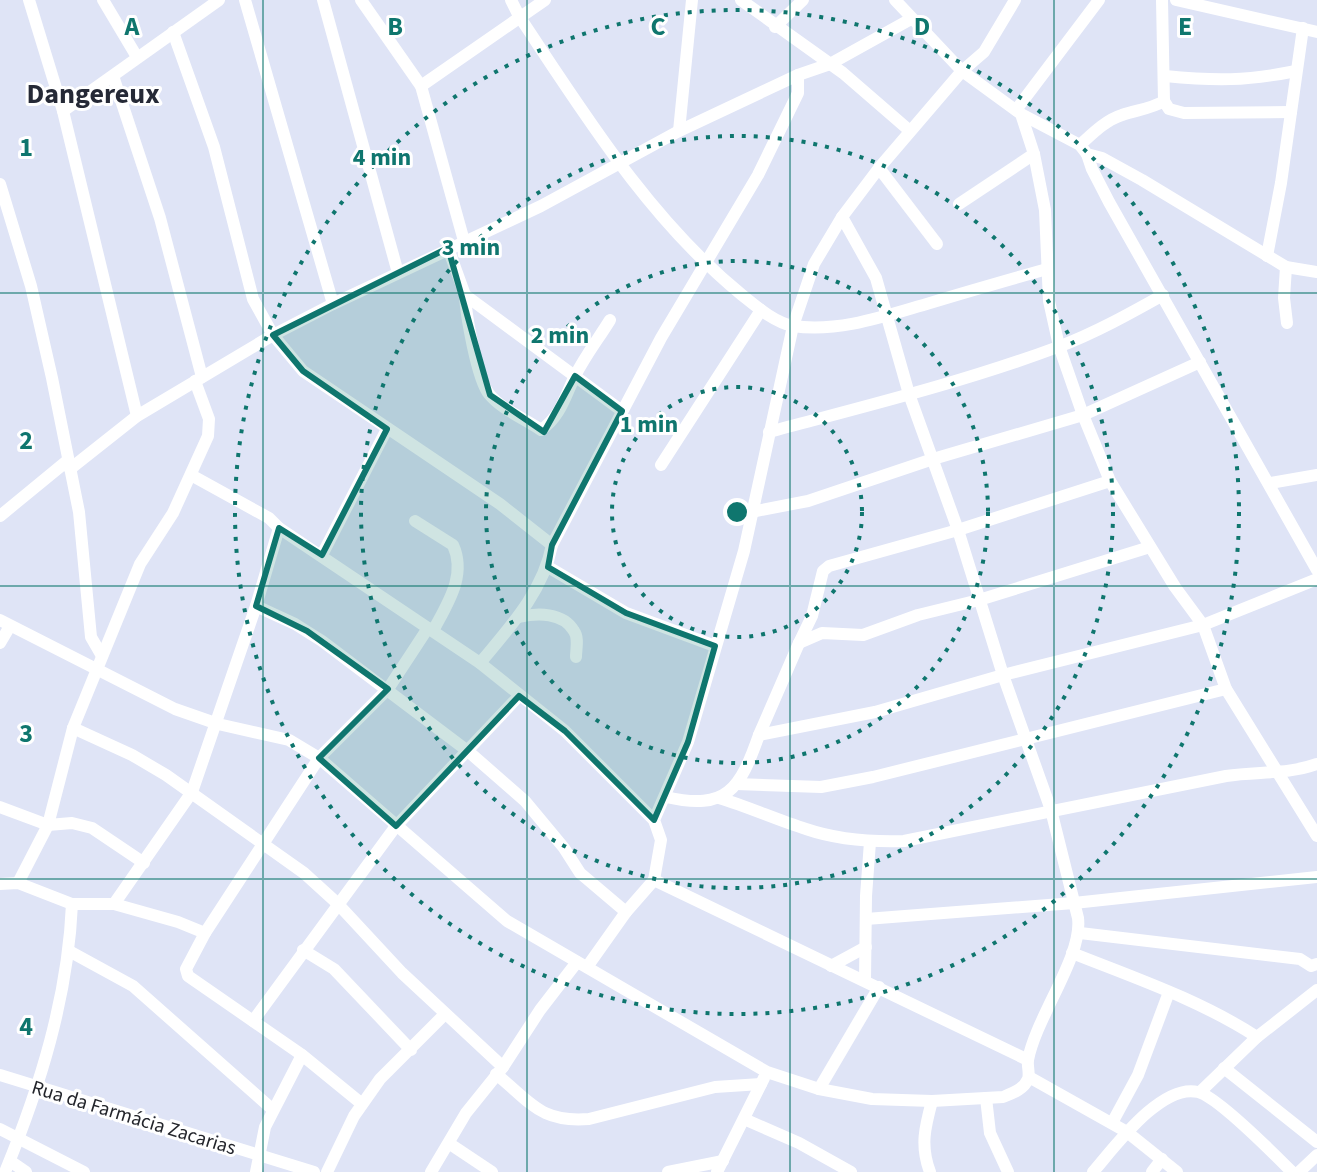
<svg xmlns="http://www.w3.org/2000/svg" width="1317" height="1172" font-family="'Source Sans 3',sans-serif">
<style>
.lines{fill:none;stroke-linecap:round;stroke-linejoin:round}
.street{stroke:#fff;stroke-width:12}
.marked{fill:#0f766e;fill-opacity:0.2;stroke:#0f766e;stroke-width:6;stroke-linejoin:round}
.grid{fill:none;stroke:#0f766e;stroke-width:2;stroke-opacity:0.55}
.ring{fill:none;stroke:#0f766e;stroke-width:4;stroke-dasharray:4 8}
.labels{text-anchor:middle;stroke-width:6;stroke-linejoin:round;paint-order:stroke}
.street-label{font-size:20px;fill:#23252b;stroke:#fff}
.district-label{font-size:28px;font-weight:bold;fill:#252936;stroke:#fff}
.grid-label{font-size:26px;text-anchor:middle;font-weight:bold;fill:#0f766e;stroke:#fff;stroke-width:6;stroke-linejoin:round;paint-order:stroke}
.centre{fill:#0f766e;stroke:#fff;stroke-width:4}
.ring-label{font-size:24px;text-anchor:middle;font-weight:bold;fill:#0f766e;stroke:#fff;stroke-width:6;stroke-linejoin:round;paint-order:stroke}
</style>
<rect width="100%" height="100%" fill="#dfe4f6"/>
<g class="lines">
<g class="street">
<polyline points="29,0 63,111 137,416"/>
<polyline points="103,0 137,57"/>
<polyline points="245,0 333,304"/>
<polyline points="323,0 398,273"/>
<polyline points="361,0 421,86 464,241"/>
<path d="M511,0L519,16C585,115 649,219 742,295C757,307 774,322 793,326C839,333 888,315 930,303C969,291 1008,280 1047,269"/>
<polyline points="741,0 843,73 910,131"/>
<polyline points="895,0 962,71 1021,114 1034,154 1045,210 1049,301 1059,346 1083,415 1110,481 1175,587 1203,625 1226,689 1317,836"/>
<polyline points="1176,0 1317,32"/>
<polyline points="775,27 803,0"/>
<polyline points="173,32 214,147 253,299 273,335 303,371 500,504 552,545"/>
<polyline points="113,76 160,218 202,377"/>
<path d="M1165,76C1216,81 1246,81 1296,71"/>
<polyline points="421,86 545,0"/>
<polyline points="1164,101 1169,109 1184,113 1291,112"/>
<polyline points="1016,110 1099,0"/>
<polyline points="63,111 219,0"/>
<polyline points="1021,114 1080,145 1087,154 1102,158 1142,180 1286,267 1317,272"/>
<polyline points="679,131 692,0"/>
<path d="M1080,145C1093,133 1106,120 1122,115C1136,110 1151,109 1164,101L1162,0"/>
<polyline points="1087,154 1092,169 1109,202 1317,570"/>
<polyline points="879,168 937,244"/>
<polyline points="0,184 31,286 52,378 79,512 91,637 102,656"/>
<polyline points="959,204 1034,154"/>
<polyline points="448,248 465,295 622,411"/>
<polyline points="1267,256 1281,183 1303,28"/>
<polyline points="1286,267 1284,298 1287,323"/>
<path d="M465,295C466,315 477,379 489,394C501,409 525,419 541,430C561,416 565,396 575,376C585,356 599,338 610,320"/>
<path d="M769,432C866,406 964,382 1058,347C1095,333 1129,314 1163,295"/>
<polyline points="661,465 761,310"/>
<polyline points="70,469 137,416 273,335 333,304 541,206 679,131 798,75 830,64 911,19"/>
<polyline points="191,475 269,518 279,528 480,663 565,731 654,820"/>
<polyline points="1110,481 958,530 829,566 823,571 812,616 799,643 822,633 863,635 918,615 979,600 1150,547"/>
<polyline points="1270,483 1317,475"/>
<polyline points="751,512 808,501 933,459 1083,415 1200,362"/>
<polyline points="0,516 67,461"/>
<path d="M415,521L453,545C467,576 447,604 433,631"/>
<polyline points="322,555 387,429"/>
<polyline points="548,567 626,613 715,646"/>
<polyline points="256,606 295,624 322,641 469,752 525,801 564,848 580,873 626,912"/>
<path d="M519,617C537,613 563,612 574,631C579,638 576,649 576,657"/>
<path d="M0,620L175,709L218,724L289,740L319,758L507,921L767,1072L819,1089L872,1099L932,1101L1003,1097C1013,1093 1024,1089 1028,1079C1030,1073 1027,1066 1028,1060C1036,1017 1083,956 1078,918L1051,810L1003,675L958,530L909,394L876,278L842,217"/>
<polyline points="0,643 10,626"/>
<path d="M480,663C510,627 543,592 552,545L661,338L758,175L798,93V75"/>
<polyline points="73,728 132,755 166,775 304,873 337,903 402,973 503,1067"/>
<polyline points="759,735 799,643"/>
<polyline points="736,784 821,787 873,777 1226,689"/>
<path d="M666,797C727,811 740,789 759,735L875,712L1003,675L1203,625L1317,579"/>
<path d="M719,798C749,807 777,820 806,829C838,840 871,842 904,841L1226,776C1257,771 1287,775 1317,764"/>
<polyline points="0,807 48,825 72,823 92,828 144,863"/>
<polyline points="654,880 1028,1060"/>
<polyline points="18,883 48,825 73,728 140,564 173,513 208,436 209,419 195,381"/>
<polyline points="0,884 18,883 72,904 114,904 178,922 205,933 319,758 388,689 428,628"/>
<polyline points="114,904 192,792 256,606 279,528"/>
<polyline points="866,919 1074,903 1317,877"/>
<polyline points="205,933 186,969 188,976 302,1055 362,1104"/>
<polyline points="1080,933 1300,959 1311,966 1317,964"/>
<polyline points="303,950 334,969 411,1050"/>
<polyline points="69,951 133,986 272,1109"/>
<path d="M1072,953C1135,978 1200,1000 1257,1037"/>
<polyline points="831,966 866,947"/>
<polyline points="587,967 626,912 654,880 661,840 654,820 688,742 744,551 793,326 814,264 842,217 879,168 962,71 984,52 1015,0"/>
<polyline points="865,981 866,896 870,842"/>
<polyline points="253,1021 396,826 519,696"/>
<polyline points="1224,1068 1317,1142"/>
<path d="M496,1074C531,1102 540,1123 589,1119L715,1087L761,1084"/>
<polyline points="0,1075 314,1172"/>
<polyline points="1029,1077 1127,1132 1177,1172"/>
<polyline points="819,1089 879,987"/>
<polyline points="1200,1092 1257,1037 1317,990"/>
<polyline points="986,1098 990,1133 1008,1172"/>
<polyline points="744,1119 799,1143 851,1172"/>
<polyline points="1112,1123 1138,1075 1169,992"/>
<polyline points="0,1129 84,1172"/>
<polyline points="450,1144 492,1172"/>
<polyline points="10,1161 26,1172"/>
<path d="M5,1172C40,1087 68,997 72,904"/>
<polyline points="256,1172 265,1127 302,1055"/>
<polyline points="327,1172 354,1116 380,1079 445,1014"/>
<polyline points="431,1172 466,1113 503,1067 540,1010 577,962"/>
<polyline points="668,1172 723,1161"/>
<polyline points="717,1172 764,1078"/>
<path d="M930,1172C920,1146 925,1127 932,1101"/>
<path d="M1093,1172C1114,1148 1161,1083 1198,1092C1218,1097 1275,1155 1292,1172"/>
<polyline points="1152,1172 1162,1159"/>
<polyline points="1299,1172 1317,1155"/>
</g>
</g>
<path class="marked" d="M448,248L490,395L544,432L575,376L622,411L552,545L548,567L626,613L715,646L688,742L654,820L565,731L519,696L396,826L319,758L388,689L307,631L256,606L279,528L322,555L387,429L303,371L273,335Z"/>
<path class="grid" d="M263,0V1172M527,0V1172M790,0V1172M1054,0V1172M0,293H1317M0,586H1317M0,879H1317"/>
<g class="ring">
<circle cx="737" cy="512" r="125"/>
<circle cx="737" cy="512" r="251"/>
<circle cx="737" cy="512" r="376"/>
<circle cx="737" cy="512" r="502"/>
</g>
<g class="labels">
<g class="street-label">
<text transform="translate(134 1117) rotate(17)" y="7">Rua da Farmácia Zacarias</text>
</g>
<g class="district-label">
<text x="93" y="103">Dangereux</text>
</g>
</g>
<g class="grid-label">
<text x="132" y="35">A</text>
<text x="395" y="35">B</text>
<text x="658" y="35">C</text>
<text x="922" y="35">D</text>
<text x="1185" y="35">E</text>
<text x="26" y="156">1</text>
<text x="26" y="449">2</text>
<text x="26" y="742">3</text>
<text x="26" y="1035">4</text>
</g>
<circle cx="737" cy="512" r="12" class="centre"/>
<g class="ring-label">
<text x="382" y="165">4 min</text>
<text x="471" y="255">3 min</text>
<text x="560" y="343">2 min</text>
<text x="649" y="432">1 min</text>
</g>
</svg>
